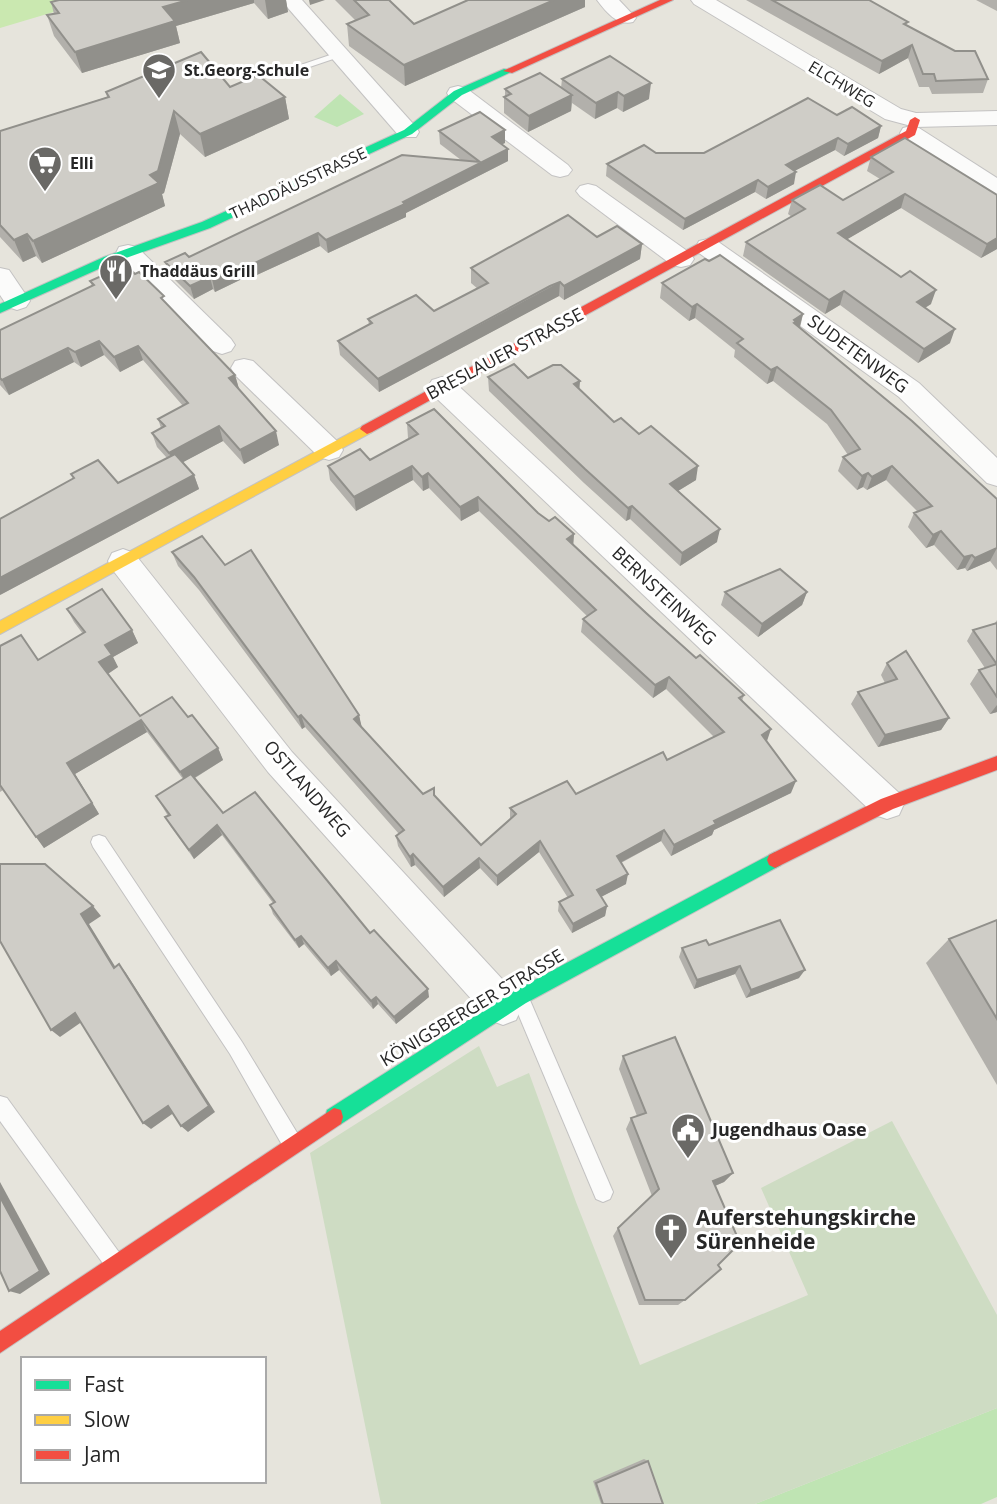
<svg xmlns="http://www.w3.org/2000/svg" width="997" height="1504" font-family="'Open Sans',sans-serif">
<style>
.green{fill:#bfe4b3}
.cemetery{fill:#cedcc3}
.pitch{fill:#cae8b0}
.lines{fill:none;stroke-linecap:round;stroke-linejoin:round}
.lane-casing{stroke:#c3c2c2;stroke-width:2}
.street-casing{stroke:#c3c2c2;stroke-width:2}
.fast-casing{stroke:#c3c2c2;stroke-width:2}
.slow-casing{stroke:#c3c2c2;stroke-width:2}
.jam-casing{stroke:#c3c2c2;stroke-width:2}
.lane{fill:#fbfbfa;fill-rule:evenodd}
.street{fill:#fbfbfa;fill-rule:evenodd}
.fast{fill:#16e098;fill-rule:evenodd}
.slow{fill:#ffcf43;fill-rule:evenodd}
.jam{fill:#f24e42;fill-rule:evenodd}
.wall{fill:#b2b0ab}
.shaded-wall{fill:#91908b}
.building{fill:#cfcdc7;stroke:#91908b;stroke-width:2}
.labels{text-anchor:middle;stroke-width:6;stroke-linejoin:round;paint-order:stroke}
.far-poi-label{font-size:16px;font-weight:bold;fill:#272727;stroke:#fff;text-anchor:start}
.far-street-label{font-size:16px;fill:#272727;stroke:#fff}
.street-label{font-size:18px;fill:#272727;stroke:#fff}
.poi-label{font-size:18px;font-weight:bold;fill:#272727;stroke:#fff;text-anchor:start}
.near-poi-label{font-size:21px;font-weight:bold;fill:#272727;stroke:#fff;text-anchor:start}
</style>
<rect width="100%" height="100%" fill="#e6e4dc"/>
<g class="green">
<polygon points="340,94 364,114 337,127 314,117"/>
<polygon points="997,1408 997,1497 981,1504 755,1504"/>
</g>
<polygon class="cemetery" points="479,1046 497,1087 529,1073 576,1202 640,1365 808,1295 761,1188 892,1121 997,1315 997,1408 755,1504 381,1504 310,1153"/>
<polygon class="pitch" points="0,0 94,0 0,28"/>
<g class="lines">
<g class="lane-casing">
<g id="lane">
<polygon points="336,53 345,55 283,76 274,74"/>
<polygon points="99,835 105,837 242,1042 299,1136 301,1143 299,1150 292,1152 285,1150 230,1054 93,847 91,842 93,837"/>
<polygon points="520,988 526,991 613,1192 610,1199 603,1202 596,1199 511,997 514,991"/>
<polygon points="0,1096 7,1098 121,1255 124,1262 121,1269 114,1272 107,1269 0,1121"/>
</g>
</g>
<g class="street-casing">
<g id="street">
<polygon points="281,0 302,0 416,127 419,132 416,137 400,137"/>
<path d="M597,0H619L636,18L633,22C617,26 606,12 597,0Z"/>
<polygon points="691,0 716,0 901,109 916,113 997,111 997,125 915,127 885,119 694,4"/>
<polygon points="458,86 466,88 568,165 572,170 568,175 560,177 552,175 450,98 447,93 450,88"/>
<polygon points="911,126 919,128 997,178 997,196 989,194 903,138 900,133 903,128"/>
<polygon points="588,184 596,186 690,253 694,259 690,265 681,267 672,265 580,196 576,191 580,186"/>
<polygon points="708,239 717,241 919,383 997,458 997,486 987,483 899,397 699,253 696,247 699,241"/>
<polygon points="128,245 137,247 231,339 235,345 231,351 222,354 213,351 119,259 116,253 119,247"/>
<polygon points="0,268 9,270 30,301 26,307 17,310 8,307 0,295"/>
<polygon points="244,359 253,361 339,443 343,450 339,457 329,460 319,457 235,375 231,368 235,361"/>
<polygon points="442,377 452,380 899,793 904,804 899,815 887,819 875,815 432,394 428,387 432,380"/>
<polygon points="123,549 134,553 292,752 516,994 522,1007 516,1020 503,1025 490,1020 268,772 112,569 108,561 112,553"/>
</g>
</g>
<g class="fast-casing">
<g id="fast">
<polygon points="504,69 513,71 462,95 412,134 210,228 112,263 0,313 0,304 104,257 202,222 404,130 454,91"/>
<polygon points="775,852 781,855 783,860 781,865 526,1003 341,1124 334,1126 327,1124 325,1117 327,1110 514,991"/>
</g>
</g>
<g class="slow-casing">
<polygon id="slow" points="367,424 374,429 372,432 0,634 0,621"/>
</g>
<g class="jam-casing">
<g id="jam">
<polygon points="660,0 673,0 512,73 503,71"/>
<polygon points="915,117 920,120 915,135 372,432 367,434 360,429 362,426 906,131 910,120"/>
<polygon points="997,756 997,770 893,809 775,868 769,865 767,860 769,855 881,799"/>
<polygon points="334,1108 341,1110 343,1117 341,1124 0,1353 0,1331"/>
</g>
</g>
<use href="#lane" class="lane"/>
<use href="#street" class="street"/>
<use href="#fast" class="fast"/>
<use href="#slow" class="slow"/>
<use href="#jam" class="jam"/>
</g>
<g class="wall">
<polygon points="59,0 286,0 288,12 268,19 254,3 176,26 180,43 82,73 54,36 47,15 54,14 51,2"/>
<polygon points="335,0 389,0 414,24 585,7 405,86 349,46 347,24 355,20"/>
<polygon points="746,0 869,0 988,79 983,93 932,94 929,87 919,87 908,58 879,74"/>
<polygon points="976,0 997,0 997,11"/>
<polygon points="562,79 649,99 623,112 617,108 595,119 572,103 571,111 528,132 504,113 504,97 505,97 505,89 561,88"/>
<polygon points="230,87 285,97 289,119 205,157 180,134 164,193 162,194 165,206 42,263 36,256 23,262 0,237 0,131 107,97 106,92"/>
<polygon points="837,115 881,126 878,138 844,156 835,150 794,171 794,184 766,199 755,192 683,230 606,176 607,164 656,153 704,153"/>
<polygon points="505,130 505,143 502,144 508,161 406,213 406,217 328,253 320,246 246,280 244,278 215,292 213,289 194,299 169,274 165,262 189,257 461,160 440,144 439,131"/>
<polygon points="905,138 997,249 981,258 901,208 847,239 931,304 925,308 950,343 918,363 840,305 825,314 743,256 746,242 792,217 788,214 792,200 843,200 880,179 867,171 871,157"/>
<polygon points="597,237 642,244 640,259 564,300 559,296 549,301 379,392 340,355 338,341 369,325 368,319 434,311 478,289 471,283 471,268"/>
<polygon points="118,274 166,303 235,375 239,389 279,445 244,464 223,441 183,462 194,475 199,489 0,595 73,478 71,474 118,483 167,458 157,447 152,433 161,428 158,419 183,406 143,360 120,372 104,355 81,367 74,362 9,395 0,385 0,330 92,286 90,281"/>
<polygon points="662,283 803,314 800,328 997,499 997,570 990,561 967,571 965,568 957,570 934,545 926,548 908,527 914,513 918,512 886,480 867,490 863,487 857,490 838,471 843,457 848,455 827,424 773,381 767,384 734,357 735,350 695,318 689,321 660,298"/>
<polygon points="488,377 528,378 579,390 614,422 696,480 678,491 717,542 680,566 630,519 626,521 584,483 489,391"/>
<polygon points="407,423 549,521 574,534 573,544 696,658 744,695 742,701 766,741 791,793 714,830 712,835 671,856 661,841 621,863 626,884 601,897 607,906 605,916 572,933 558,911 559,902 568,898 539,852 497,886 480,868 444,897 415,865 411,867 398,846 396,836 399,834 305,727 302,729 199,590 178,566 172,552 225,565 359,715 361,727 423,794 434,788 435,796 481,845 510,819 510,808 576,794 667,760 714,737 666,689 653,698 581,632 583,619 587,616 479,511 461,521 429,488 423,491 413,480 356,511 330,480 328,466 370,460 410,439 408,438"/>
<polygon points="725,592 807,592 802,605 758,637 721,605"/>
<polygon points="67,609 132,630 138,643 113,657 118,667 108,674 140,716 188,717 218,748 223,760 195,778 223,813 370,933 429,997 396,1024 378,1004 373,1009 339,970 331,976 304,944 299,948 273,914 270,905 273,903 222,835 194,859 171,827 165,817 168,816 156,796 183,779 147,732 75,774 99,814 44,848 3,790 0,792 0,646 38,660 83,634 74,622"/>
<polygon points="997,620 997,712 990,714 970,684 979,670 985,668 967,641 973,630 995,623"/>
<polygon points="887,663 949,718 941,730 878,747 851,704 858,692 885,683 881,675"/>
<polygon points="997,920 997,1085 926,963 949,939"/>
<polygon points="709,945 799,978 746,998 735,974 694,989 679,957 682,948"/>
<polygon points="623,1056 733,1173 724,1182 715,1186 718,1265 685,1300 678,1305 639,1305 613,1236 618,1228 652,1196 626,1129 631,1118 637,1116 619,1069"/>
<polygon points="644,1459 648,1461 663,1504 601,1504 593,1481"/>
</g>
<g class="shaded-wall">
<polygon points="188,0 254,0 254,3 176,26 180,43 82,73 75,52 163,7"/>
<polygon points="265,0 286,0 288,12 268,19"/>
<polygon points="309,0 325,0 310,5"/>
<polygon points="554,0 585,0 585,7 405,86 404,65"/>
<polygon points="912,45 908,58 879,74 882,61"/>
<polygon points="651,83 649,99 623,112 624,96"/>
<polygon points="618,92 617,108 595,119 596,103"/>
<polygon points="572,95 571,111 528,132 529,116"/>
<polygon points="285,97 289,119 205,157 200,134"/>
<polygon points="174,111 180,134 164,193 162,194 165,206 42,263 33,241"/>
<polygon points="881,126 878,138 844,156 848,144"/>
<polygon points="505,130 505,143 492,149 492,137"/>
<polygon points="838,138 835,150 783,177 786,165"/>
<polygon points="508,149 508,161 406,213 406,217 328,253 326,240"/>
<polygon points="796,172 794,184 766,199 768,187"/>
<polygon points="758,180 755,192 683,230 685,219"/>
<polygon points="905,194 901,208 834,247 838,233"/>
<polygon points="318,233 320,246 246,280 244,268"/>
<polygon points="27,234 36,256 23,262 14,240"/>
<polygon points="997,238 997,249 981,258 987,244"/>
<polygon points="642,244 640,259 564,300 564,286"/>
<polygon points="241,265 244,278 215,292 212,279"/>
<polygon points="210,277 213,289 194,299 190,286"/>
<polygon points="560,282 559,296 379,392 378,379"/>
<polygon points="936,290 931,304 912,316 917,302"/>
<polygon points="844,291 840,305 825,314 829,300"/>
<polygon points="697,304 695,318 689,321 692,307"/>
<polygon points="803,314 799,329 794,332 794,320"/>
<polygon points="955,329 950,343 918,363 924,349"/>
<polygon points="99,341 104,355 81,367 75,352"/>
<polygon points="138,346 143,360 120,372 114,357"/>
<polygon points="68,348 74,362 9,395 2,380"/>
<polygon points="777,367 773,381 767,384 771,370"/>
<polygon points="235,375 239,389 229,378"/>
<polygon points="580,381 579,395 574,384"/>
<polygon points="219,426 223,441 174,467 169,453"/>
<polygon points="276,431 279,445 244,464 240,450"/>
<polygon points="412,466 413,480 356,511 354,497"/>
<polygon points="698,466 696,480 668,497 670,484"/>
<polygon points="892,466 886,480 867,490 872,477"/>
<polygon points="428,473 429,488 423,491 422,477"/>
<polygon points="868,473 863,487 857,490 862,476"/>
<polygon points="194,475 199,489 0,595 0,578"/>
<polygon points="478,497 479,511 461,521 460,507"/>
<polygon points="632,506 630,519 626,521 628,508"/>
<polygon points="720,529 717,542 680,566 682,553"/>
<polygon points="941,531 934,545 926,548 933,535"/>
<polygon points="574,534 573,548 567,539"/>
<polygon points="997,548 990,561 967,571 975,558"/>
<polygon points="972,555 965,568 957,570 964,557"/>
<polygon points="807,592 802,605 758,637 762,624"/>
<polygon points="132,630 138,643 113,657 118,667 106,675 99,662 105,645"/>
<polygon points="669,677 666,689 653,698 655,685"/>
<polygon points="997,705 997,712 990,714"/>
<polygon points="301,715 305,727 302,729 298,717"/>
<polygon points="359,715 362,728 354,719"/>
<polygon points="949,718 941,730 878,747 885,735"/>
<polygon points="141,720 147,732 75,774 99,814 44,848 36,837 67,763"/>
<polygon points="771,729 767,741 762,735"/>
<polygon points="218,748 223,760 186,783 180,772"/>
<polygon points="796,781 791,793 714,830 712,835 671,856 674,845 714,821"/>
<polygon points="217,825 222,835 194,859 189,850"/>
<polygon points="664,830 661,841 614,866 617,856"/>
<polygon points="540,841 539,852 497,886 497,876"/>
<polygon points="413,854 415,865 411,867 410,857"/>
<polygon points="479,858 480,868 444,897 443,887"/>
<polygon points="628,874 626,884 595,900 597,890"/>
<polygon points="93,906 101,916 89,924 121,976 114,968 81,914"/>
<polygon points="607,906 605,916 572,933 573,924"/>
<polygon points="301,936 304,944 299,948 295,940"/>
<polygon points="336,961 339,970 331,976 328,968"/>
<polygon points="119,964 126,973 215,1112 188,1132 181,1126"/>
<polygon points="740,966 735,974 694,989 697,980"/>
<polygon points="805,970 799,978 746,998 751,990"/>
<polygon points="428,989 429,997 396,1024 394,1017"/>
<polygon points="376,997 378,1004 373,1009 371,1001"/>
<polygon points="75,1013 83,1021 60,1037 51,1030"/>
<polygon points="168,1106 175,1112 151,1129 143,1123"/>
<polygon points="733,1173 724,1182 705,1190 713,1181"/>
<polygon points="0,1182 50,1274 20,1294 9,1291 0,1197"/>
</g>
<g class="building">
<polygon points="59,0 188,0 163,7 175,21 75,52 47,15 59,13 51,2"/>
<polygon points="354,0 389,0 414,24 468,0 554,0 404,65 347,24 369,15"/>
<polygon points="772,0 869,0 908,22 904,24 955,51 975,51 988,79 936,81 934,74 923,74 912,45 882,61"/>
<polygon points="201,52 230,87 258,75 285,97 200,134 174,111 158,171 150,175 159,183 33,241 27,234 14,240 0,225 0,131 109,97 106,92"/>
<polygon points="610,56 651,83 624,96 618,92 596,103 562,79"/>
<polygon points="540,73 572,95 529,116 504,97 511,94 505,89"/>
<polygon points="808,98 837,115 852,107 881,126 848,144 838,138 786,165 796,172 768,187 758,180 685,219 607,164 644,145 656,153 704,153"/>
<polygon points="480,112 505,130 492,137 508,149 403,202 405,204 326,240 318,233 244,268 241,265 212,279 210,277 190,286 165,262 185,253 189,257 402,155 480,162 439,131"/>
<polygon points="905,138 997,195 997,238 987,244 905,194 838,233 901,277 910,271 936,290 917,302 955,329 924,349 844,291 829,300 746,242 805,209 792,200 820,185 843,200 893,172 871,157"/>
<polygon points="568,215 597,237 617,226 642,244 564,286 560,282 550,286 378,379 338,341 372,323 368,319 416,295 434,311 488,283 471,268"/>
<polygon points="720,255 803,314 794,320 796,322 794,323 912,421 997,499 997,548 975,558 972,555 964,557 941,531 933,535 914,513 932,506 892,466 872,477 868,473 862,476 843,457 860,449 831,410 777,367 771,370 737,343 743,339 697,304 692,307 662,283 705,259 709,261"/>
<polygon points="129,268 135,274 139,272 164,296 161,298 235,375 229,378 276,431 240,450 219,426 169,453 152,433 165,426 158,419 188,403 138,346 114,357 99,341 75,352 68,348 2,380 0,378 0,330 94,285 90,281 115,270 118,274"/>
<polygon points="514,364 528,378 553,365 561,365 580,381 574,384 614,422 621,418 639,434 651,426 698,466 670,484 720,529 682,553 632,506 628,508 585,469 488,377"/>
<polygon points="434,409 538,513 549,521 555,517 574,534 567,539 646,613 696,658 700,655 744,695 739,698 771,729 762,735 796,781 714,821 716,824 674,845 664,830 617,856 628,874 597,890 607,906 573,924 559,902 573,895 540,841 497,876 479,858 443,887 413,854 410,857 396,836 404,830 301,715 298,717 194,577 172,552 202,536 225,565 251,550 359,715 354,719 423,794 434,788 434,795 481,845 516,814 510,808 567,781 576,794 663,752 667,760 724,732 669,677 655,685 583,619 596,610 478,497 460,507 428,473 422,477 412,466 354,497 328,466 360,449 370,460 418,434 407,423"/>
<polygon points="175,454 194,475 0,578 0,519 74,478 71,474 98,460 118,483"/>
<polygon points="780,569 807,592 762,624 725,592"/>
<polygon points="102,589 132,630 105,645 112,655 99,662 140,716 172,697 188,717 192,715 218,748 180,772 141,720 67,763 92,803 36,837 0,785 0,646 21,635 38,660 85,632 67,609"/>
<polygon points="997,623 997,663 996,663 973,630"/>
<polygon points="906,651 949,718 885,735 858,692 897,679 887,663"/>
<polygon points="997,664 997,697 979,670"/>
<polygon points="191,774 223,813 255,792 370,933 374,930 428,989 394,1017 376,997 371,1001 336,961 328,968 301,936 295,940 270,905 275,902 217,825 189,850 165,817 170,815 156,796"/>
<polygon points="0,864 45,864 93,906 81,914 114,968 119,964 209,1106 181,1126 168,1106 143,1123 75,1013 51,1030 0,941"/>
<polygon points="780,920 805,970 751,990 740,966 697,980 682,948 706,940 709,945"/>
<polygon points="997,920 997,1019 949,939"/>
<polygon points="675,1037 733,1173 713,1181 740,1243 718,1265 721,1269 685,1300 645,1300 618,1228 659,1189 631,1118 646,1113 623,1056"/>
<polygon points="0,1197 40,1271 9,1291 0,1271"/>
<polygon points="648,1461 663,1504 603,1504 596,1483"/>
</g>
<defs>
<g id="school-pin" transform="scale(1.75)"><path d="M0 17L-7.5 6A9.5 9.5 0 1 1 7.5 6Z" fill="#6a6966" stroke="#fff"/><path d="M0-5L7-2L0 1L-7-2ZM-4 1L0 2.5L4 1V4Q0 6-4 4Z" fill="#fff"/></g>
<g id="supermarket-pin" transform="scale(1.75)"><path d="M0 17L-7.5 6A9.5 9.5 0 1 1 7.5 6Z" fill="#6a6966" stroke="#fff"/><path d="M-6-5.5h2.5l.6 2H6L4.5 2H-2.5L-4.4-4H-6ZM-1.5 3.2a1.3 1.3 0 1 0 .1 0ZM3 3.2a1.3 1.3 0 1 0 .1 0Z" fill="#fff"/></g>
<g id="restaurant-pin" transform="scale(1.75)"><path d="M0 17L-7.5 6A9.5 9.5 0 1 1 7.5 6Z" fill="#6a6966" stroke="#fff"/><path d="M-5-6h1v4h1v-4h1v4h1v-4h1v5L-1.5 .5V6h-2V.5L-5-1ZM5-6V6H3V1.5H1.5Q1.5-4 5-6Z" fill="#fff"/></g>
<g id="civic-pin" transform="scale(1.75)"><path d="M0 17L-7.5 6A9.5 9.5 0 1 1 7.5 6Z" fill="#6a6966" stroke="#fff"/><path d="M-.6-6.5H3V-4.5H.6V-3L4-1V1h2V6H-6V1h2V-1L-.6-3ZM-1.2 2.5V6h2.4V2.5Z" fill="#fff"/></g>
<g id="church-pin" transform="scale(1.75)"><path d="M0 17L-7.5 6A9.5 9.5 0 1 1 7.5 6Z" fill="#6a6966" stroke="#fff"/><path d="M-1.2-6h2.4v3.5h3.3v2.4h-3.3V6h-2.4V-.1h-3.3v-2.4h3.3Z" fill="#fff"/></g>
</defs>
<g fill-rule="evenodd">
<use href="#school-pin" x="159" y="70"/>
<use href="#supermarket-pin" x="45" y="163"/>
<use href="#restaurant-pin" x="116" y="271"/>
<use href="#civic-pin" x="688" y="1130"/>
<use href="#church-pin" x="671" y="1230"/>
</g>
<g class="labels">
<g class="far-poi-label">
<text x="184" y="76">St.Georg-Schule</text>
<text x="70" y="169">Elli</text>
<text x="140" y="277">Thaddäus Grill</text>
</g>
<g class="far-street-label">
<text transform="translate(842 84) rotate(31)" y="6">ELCHWEG</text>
<text transform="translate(298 183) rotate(-25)" y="6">THADDÄUSSTRASSE</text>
</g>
<g class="street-label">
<text transform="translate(505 354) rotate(-28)" y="6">BRESLAUER STRASSE</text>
<text transform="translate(858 354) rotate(36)" y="6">SUDETENWEG</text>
<text transform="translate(664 596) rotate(43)" y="6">BERNSTEINWEG</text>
<text transform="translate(307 789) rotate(49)" y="6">OSTLANDWEG</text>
<text transform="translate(472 1008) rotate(-31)" y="6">KÖNIGSBERGER STRASSE</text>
</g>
<g class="poi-label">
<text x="712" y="1136">Jugendhaus Oase</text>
</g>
<g class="near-poi-label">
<text x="696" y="1225">Auferstehungskirche<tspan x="696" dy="24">Sürenheide</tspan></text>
</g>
</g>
<rect x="21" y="1357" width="245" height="126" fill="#ffffff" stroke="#a9a9a9" stroke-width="2"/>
<rect x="35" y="1380" width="35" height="10" fill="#16e098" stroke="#a9a9a9" stroke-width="2"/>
<text x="84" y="1392" font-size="21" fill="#272727">Fast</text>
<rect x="35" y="1415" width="35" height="10" fill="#ffcf43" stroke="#a9a9a9" stroke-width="2"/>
<text x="84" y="1427" font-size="21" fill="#272727">Slow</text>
<rect x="35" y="1450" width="35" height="10" fill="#f24e42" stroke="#a9a9a9" stroke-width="2"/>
<text x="84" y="1462" font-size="21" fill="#272727">Jam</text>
</svg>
